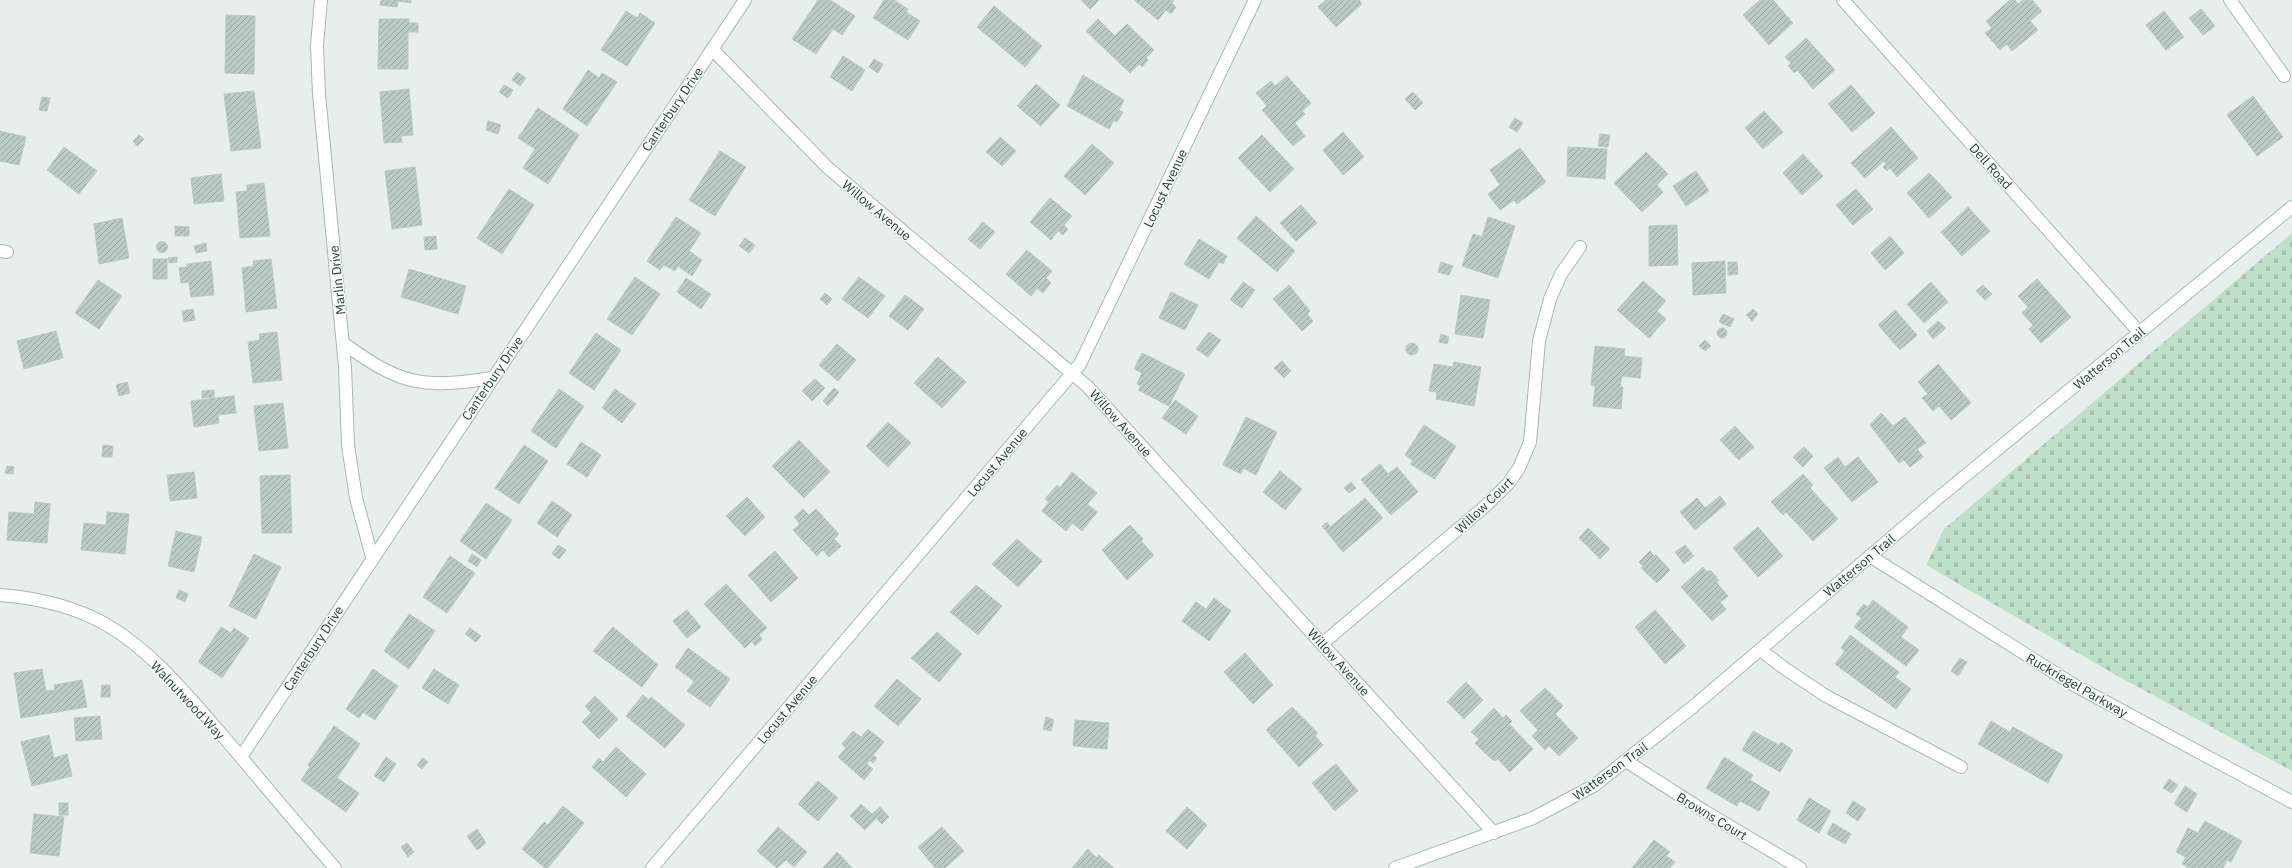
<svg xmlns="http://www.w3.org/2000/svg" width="2292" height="868" font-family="'IBM Plex Sans',sans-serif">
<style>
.cemetery{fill:url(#cemetery-stones)}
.building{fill:url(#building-hatch);stroke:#b8c9c2}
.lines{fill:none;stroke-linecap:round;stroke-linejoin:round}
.lane-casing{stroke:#a8b8b2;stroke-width:14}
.street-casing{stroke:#a8b8b2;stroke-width:14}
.secondary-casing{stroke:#a4bbb3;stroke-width:14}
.lane{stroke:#fff;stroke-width:12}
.street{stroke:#fff;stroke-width:12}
.secondary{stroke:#fff;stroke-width:12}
.labels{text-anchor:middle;stroke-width:3;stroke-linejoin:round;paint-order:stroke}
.street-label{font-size:13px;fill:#24423a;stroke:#f7fbf9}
</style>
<defs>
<pattern id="cemetery-stones" width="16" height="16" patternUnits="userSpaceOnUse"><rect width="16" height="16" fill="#bfe0c8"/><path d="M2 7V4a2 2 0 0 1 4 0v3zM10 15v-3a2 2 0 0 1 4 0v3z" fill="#a4c1ad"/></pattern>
<pattern id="building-hatch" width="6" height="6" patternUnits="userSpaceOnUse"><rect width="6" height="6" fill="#bbcac4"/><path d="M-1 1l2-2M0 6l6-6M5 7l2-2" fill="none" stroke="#98a6a0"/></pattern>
</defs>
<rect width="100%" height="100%" fill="#e6efeb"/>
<polygon class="cemetery" points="2292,233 2292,771 2116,675 1926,565 1944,529"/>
<g class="building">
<polygon points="381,0 411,0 411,3 398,1 397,7 380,5"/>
<polygon points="818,0 830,0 855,16 842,35 833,29 816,54 792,39"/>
<polygon points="884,0 894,0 908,9 906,12 920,21 908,40 873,18"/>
<polygon points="1081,0 1099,0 1090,9"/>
<polygon points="1134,0 1174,0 1172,3 1176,7 1171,14 1166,10 1158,20"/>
<polygon points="1326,0 1359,0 1362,4 1336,27 1318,7"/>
<polygon points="1760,0 1773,0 1793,23 1769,45 1743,15"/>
<polygon points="2010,0 2015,0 2018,4 2023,0 2032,0 2042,11 2030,21 2038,30 2012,51 2007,44 2000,50 1985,33 1992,28 1986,21"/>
<polygon points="994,6 1042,46 1025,67 977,27"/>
<polygon points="2201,9 2215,26 2203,35 2189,18"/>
<polygon points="626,11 637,18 640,13 655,23 627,66 601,50"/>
<polygon points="2164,11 2184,37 2166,50 2146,25"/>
<polygon points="226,15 255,16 254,74 225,73"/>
<polygon points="379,19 409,19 409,23 418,23 418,32 408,32 408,69 378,69"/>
<polygon points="1098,19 1115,36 1127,24 1154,50 1146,58 1148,60 1142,67 1139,64 1130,73 1086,31"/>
<polygon points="1806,38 1835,70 1813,89 1797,70 1794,73 1792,70 1788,66 1791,63 1785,57"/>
<polygon points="843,56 865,70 852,91 830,77"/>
<polygon points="874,59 883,64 878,73 869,67"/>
<polygon points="588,70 599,78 602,73 617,82 587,126 563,109"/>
<polygon points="517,72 526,78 520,86 512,80"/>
<polygon points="1083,75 1124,100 1119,110 1123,112 1117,122 1114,120 1109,129 1067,106"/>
<polygon points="1287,76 1311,103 1302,111 1305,114 1295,123 1305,136 1293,146 1262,110 1267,106 1256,93 1271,81 1275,86"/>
<polygon points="1036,84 1060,105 1041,126 1017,106"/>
<polygon points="504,85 513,90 508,98 499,92"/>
<polygon points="1851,85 1875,113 1852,132 1828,104"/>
<polygon points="409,89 413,135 401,136 402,142 384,143 380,92"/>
<polygon points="254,91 261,148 231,151 224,94"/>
<polygon points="1413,92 1423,103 1415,110 1405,99"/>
<polygon points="2253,96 2283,137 2257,156 2227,115"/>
<polygon points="42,97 50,98 47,111 39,110"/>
<polygon points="538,108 579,135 548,184 523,168 535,149 518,138"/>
<polygon points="1764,111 1783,132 1763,149 1745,128"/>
<polygon points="1515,118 1523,123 1517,132 1509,127"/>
<polygon points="488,121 501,125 498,134 486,130"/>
<polygon points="1891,127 1918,158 1897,177 1890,168 1887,171 1883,167 1886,164 1884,161 1865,178 1851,163"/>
<polygon points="0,131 26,137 19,165 0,161"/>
<polygon points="1343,132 1364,157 1343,175 1323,150"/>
<polygon points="1600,134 1610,135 1608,147 1598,146"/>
<polygon points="139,135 144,139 137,146 133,141"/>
<polygon points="1262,135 1294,169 1270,192 1238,158"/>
<polygon points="1000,137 1016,151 1002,166 986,152"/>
<polygon points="1092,144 1114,163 1085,195 1064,176"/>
<polygon points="64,147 97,171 79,194 47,170"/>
<polygon points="1568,147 1607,149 1605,179 1567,176"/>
<polygon points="1520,148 1546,182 1517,204 1514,200 1500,210 1488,194 1500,185 1490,170"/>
<polygon points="720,151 746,167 715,216 689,200"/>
<polygon points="1646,152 1668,174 1657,185 1663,192 1642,212 1614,183"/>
<polygon points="1803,154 1823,176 1802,195 1783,173"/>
<polygon points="415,167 422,225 392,229 385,171"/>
<polygon points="1696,171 1709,191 1686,206 1673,186"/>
<polygon points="1929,173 1952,197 1929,218 1907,193"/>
<polygon points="221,174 224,201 194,204 191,178"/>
<polygon points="264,183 270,236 240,238 236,192 247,191 247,185"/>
<polygon points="509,189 534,205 502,254 477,238"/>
<polygon points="1856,189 1873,209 1853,225 1836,205"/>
<polygon points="1050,198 1072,216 1064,225 1068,229 1063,235 1058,231 1051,240 1030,222"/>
<polygon points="1301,205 1317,223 1296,241 1280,223"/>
<polygon points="1968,207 1990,231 1962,256 1941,232"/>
<polygon points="1256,216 1295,251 1277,272 1237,238"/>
<polygon points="676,217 701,233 689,251 702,260 692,276 678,266 675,271 664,265 660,270 647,261"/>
<polygon points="1488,217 1515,226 1498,278 1462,266 1473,234 1482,237"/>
<polygon points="122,218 129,258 99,264 94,224"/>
<polygon points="983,222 995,232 980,249 968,239"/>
<polygon points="1677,225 1678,265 1649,266 1649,226"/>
<polygon points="175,226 189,227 189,236 175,236"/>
<polygon points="436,236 437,249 425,250 424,237"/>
<polygon points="1890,236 1904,253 1885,270 1871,253"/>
<polygon points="745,238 755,245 749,253 739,246"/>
<polygon points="1199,239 1227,256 1223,264 1219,262 1209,279 1184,264"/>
<circle cx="162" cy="247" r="5.5"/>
<polygon points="206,243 207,251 196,253 194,246"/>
<polygon points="1027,250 1052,271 1046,278 1051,283 1043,293 1037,288 1031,296 1006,274"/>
<polygon points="177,257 177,262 169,263 168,258"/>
<rect x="153" y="259" width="14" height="20"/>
<polygon points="271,259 277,308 246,312 242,268 254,266 253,261"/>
<polygon points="211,261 214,295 191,297 189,282 181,283 179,268 187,267 187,264"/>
<polygon points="1725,261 1726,293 1693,295 1692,263"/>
<polygon points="1441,262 1453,266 1449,275 1438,272"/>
<polygon points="1728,262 1737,262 1738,274 1728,275"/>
<polygon points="409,269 466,286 458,314 401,297"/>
<polygon points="635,277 660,294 632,335 607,319"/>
<polygon points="859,277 885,296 868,318 842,299"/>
<polygon points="686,278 711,294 701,309 677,292"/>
<polygon points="2037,279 2071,317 2041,343 2029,329 2033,325 2022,313 2028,307 2018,296"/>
<polygon points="98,280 122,296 99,329 75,313"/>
<polygon points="1643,281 1666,301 1657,311 1666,319 1649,338 1617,310"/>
<polygon points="1243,282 1255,290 1242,308 1230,300"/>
<polygon points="1931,282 1948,302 1924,323 1907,304"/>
<polygon points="1289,285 1310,311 1307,314 1313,321 1302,331 1273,299"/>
<polygon points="1983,285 1992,294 1985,300 1976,291"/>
<polygon points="1171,292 1198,305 1185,330 1159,318"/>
<polygon points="825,293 832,299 827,305 820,299"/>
<polygon points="905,295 924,309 908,330 889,316"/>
<polygon points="1461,295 1490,300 1483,338 1455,334"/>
<polygon points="193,309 195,320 184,322 182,311"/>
<polygon points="1753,309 1758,314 1752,321 1746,315"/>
<polygon points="1895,310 1917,335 1900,350 1878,325"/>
<polygon points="1723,314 1734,319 1730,327 1719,322"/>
<polygon points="1938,321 1946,328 1933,339 1927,331"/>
<circle cx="1722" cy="333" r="5"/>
<polygon points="56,331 63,358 24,369 17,341"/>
<polygon points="277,332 282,380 253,383 248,342 260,340 259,334"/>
<polygon points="1209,332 1221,340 1208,357 1196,349"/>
<polygon points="596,333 621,350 594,390 569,373"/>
<polygon points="1441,334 1449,337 1447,344 1439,342"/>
<polygon points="1705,340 1711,346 1705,351 1699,346"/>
<circle cx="1412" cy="349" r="6"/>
<polygon points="837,344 856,360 838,381 819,365"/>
<polygon points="1595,346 1625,349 1624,356 1642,358 1640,378 1622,376 1620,387 1623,387 1621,409 1593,406 1595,386 1591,385"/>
<polygon points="1142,353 1185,374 1169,406 1138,390 1141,386 1137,384 1142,373 1134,369"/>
<polygon points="938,357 966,382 942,408 914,383"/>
<polygon points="1282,361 1291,371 1284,378 1274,368"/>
<polygon points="1454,362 1481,367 1474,406 1436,399 1437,392 1429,391 1434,364 1453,367"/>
<polygon points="1938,364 1971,403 1951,420 1939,406 1933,411 1928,405 1922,398 1928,394 1918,382"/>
<polygon points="815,379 825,388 812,401 802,391"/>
<polygon points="127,382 130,393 119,396 116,385"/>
<polygon points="834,388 839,392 828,406 823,401"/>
<polygon points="559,389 584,406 556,448 531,431"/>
<polygon points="615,389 636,404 622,423 602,408"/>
<polygon points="214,390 214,397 202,398 202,391"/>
<polygon points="234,396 236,413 218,415 219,423 194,427 191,401"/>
<polygon points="1175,400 1198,416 1186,434 1162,418"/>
<polygon points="283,403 288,448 259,451 254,406"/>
<polygon points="1881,413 1893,426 1905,417 1926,443 1917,449 1923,457 1910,467 1904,460 1899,463 1870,425"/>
<polygon points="1246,417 1277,432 1256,475 1243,468 1241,474 1223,465"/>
<polygon points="888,422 911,443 888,467 866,446"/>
<polygon points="1424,425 1456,446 1435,479 1410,464 1413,461 1405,455"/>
<polygon points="1735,426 1754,447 1739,460 1720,440"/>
<polygon points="799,440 830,472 804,498 772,466"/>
<polygon points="581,442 601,455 587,477 567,464"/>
<polygon points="103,445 113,446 112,457 102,457"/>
<polygon points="524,445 548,461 519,504 495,488"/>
<polygon points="1804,447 1813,456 1803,467 1793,457"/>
<polygon points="1838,457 1845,467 1858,457 1878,482 1852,502 1824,468"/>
<polygon points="1380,464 1388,474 1397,467 1418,492 1391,515 1361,480"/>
<polygon points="7,466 14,467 13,474 5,473"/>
<polygon points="1280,471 1302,489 1285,510 1263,492"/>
<polygon points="194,472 197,498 170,501 167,475"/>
<polygon points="1072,472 1097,493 1087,504 1097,512 1082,531 1072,523 1066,531 1042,511 1049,502 1045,499 1057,485 1060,488"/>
<polygon points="1803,474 1813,485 1810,488 1838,519 1813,541 1786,512 1783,515 1771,502"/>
<polygon points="290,475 292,533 262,533 260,476"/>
<polygon points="1351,482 1356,488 1349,493 1344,488"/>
<polygon points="1720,496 1726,504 1695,530 1680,512 1697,498 1705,508"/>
<polygon points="747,497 765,517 745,536 726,516"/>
<polygon points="1365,498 1383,518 1343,552 1322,526 1327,522 1330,527"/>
<polygon points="552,501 572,515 557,537 537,523"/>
<polygon points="35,502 50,504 47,543 7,540 9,512 34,514"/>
<polygon points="486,503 512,520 486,559 460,541"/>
<polygon points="803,509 809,515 816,509 839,534 834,539 841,546 829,557 823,550 817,556 793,530 800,524 794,517"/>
<polygon points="107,512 129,514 125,554 81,550 84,523 106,525"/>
<polygon points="1130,525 1143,539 1141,541 1154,555 1127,580 1102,550"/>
<polygon points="1758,527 1783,556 1758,577 1733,548"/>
<polygon points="1588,528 1610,549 1600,559 1579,538"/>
<polygon points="176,531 202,537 194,572 168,566"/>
<polygon points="1017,539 1042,561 1018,587 992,564"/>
<polygon points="558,545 566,550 559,559 552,554"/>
<polygon points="1685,545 1694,556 1684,564 1675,552"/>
<polygon points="775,551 798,578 771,602 748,575"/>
<polygon points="1650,551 1654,556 1656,555 1670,570 1657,583 1641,568 1643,566 1639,562"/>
<polygon points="254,554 281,567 256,619 229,606"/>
<polygon points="472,554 481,560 477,567 468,561"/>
<polygon points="450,556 475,573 447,613 423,597"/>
<polygon points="1703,567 1707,572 1710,570 1719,580 1716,582 1728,596 1720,602 1726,609 1712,621 1681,587"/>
<polygon points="726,584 767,628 759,635 762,639 755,646 752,641 745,648 704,604"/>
<polygon points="976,585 1002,606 978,635 950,612"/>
<polygon points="179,590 188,594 185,602 176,598"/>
<polygon points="1214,598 1231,611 1209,641 1182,621 1196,602 1206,609"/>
<polygon points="1873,600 1908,627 1901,637 1919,650 1906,666 1854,627 1861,618 1856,614 1864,604 1868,607"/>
<polygon points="687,610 701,627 687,638 673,621"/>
<polygon points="1655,610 1686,646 1665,664 1635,627"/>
<polygon points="409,614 435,631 409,669 384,651"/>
<polygon points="221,627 231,633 234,628 249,638 222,678 198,662"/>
<polygon points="613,627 658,665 642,687 593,651"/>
<polygon points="470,628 481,636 476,642 465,634"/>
<polygon points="937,632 962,654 939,682 911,658"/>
<polygon points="1850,635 1899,672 1895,677 1911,689 1896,709 1835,664 1845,651 1841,648"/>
<polygon points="688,648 730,679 710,707 687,691 694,681 675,667"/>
<polygon points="1245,653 1273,685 1253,704 1224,672"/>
<polygon points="1960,658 1967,662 1958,676 1951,671"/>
<polygon points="42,669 46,691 55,690 54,685 82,680 87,707 21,718 14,673"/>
<polygon points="373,669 398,686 375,720 363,712 359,718 346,709"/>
<polygon points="434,669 459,685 448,704 422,688"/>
<polygon points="897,679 921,699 898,726 874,706"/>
<polygon points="1466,682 1483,700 1464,719 1447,702"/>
<polygon points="102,685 110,685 110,697 101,697"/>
<polygon points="1545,688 1563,706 1555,714 1578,738 1559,756 1549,746 1545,750 1532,736 1538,730 1520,711"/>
<polygon points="643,695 649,700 651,697 685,725 665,748 626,716"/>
<polygon points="595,696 618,719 599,739 582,722 591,713 585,706"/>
<polygon points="1292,707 1318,733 1315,736 1323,745 1299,767 1266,730"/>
<polygon points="1494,708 1503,718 1506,715 1512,721 1509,724 1533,749 1510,772 1498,759 1494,761 1482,750 1475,743 1479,739 1471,732"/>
<polygon points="100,716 102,739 76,741 74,718"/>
<polygon points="1046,717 1054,720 1051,731 1043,729"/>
<polygon points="1075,720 1109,723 1107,749 1073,746"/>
<polygon points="1991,721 2010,732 2013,727 2063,755 2048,783 1978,744"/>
<polygon points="334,726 360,744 337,778 359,793 346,812 301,780 310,767 308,765"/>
<polygon points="868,729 884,742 873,755 877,758 873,763 870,760 867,764 873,769 864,780 838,757 846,748 842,744 853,731 861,737"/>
<polygon points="1753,731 1779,745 1781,742 1793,750 1780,772 1742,750"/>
<polygon points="49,735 54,758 67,754 72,776 32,786 21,742"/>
<polygon points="616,747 646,774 626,797 592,767 599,758 603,762"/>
<polygon points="386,757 396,764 384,782 374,776"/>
<polygon points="1724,757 1753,775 1750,780 1770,792 1759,811 1740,801 1737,806 1706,788"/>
<polygon points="423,758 428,762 422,769 417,765"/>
<polygon points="1336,764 1358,791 1335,811 1312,783"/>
<polygon points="2169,779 2178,785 2172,793 2163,788"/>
<polygon points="818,781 838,798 818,821 798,804"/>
<polygon points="2185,786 2197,794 2187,812 2174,804"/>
<polygon points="1809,798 1831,811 1819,833 1797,820"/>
<polygon points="1853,801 1866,809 1858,821 1846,813"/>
<rect x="59" y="803" width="9" height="12"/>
<polygon points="861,804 876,818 865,830 850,816"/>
<polygon points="563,806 584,823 548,868 545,868 522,849 544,822 548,825"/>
<polygon points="880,807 889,817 882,824 872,814"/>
<polygon points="1187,807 1207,825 1187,849 1166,831"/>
<polygon points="34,814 64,817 59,856 30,853"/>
<polygon points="2205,821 2242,841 2231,862 2227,860 2223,868 2189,868 2182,864 2186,857 2176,852 2188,828 2198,833"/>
<polygon points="1833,823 1851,834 1845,844 1827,834"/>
<polygon points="778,827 807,852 794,867 786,860 777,868 757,851"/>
<polygon points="942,827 964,851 945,868 935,868 918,847"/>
<polygon points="477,829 486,843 477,850 467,836"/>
<polygon points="1654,840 1670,852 1666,856 1675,862 1670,868 1632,868"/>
<polygon points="407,843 414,852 408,857 401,847"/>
<polygon points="1088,849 1097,858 1099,855 1114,868 1072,868"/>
<polygon points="837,852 843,858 852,868 823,868"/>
</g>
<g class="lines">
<g class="lane-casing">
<g id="lane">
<polyline points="2230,0 2284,76"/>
<polyline points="1760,650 1787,670 1826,696 1961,767"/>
</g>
</g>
<g class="street-casing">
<g id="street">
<polyline points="321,0 317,45 319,94 345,367 348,445 356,498 372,557"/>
<polyline points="1843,0 2139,332"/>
<polyline points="712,49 828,168 1087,386 1494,833"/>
<polyline points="0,251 7,252"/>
<path d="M343,343C401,385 422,389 492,378"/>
<path d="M0,595C38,598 74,606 107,625C153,652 188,696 223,736C260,780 297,824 335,868"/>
<polyline points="1323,643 1482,509 1508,484 1519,468 1530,442 1539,341 1550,299 1561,274 1580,247"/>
<polyline points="241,757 745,0"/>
<polyline points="1626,761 1704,811 1800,868"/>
<polyline points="652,868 1080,364 1255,0"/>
</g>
</g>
<g class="secondary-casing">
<g id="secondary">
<polyline points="1870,556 2074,685 2292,802"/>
<polyline points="1395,868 1533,818 1595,785 1695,705 1937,499 2292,207"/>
</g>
</g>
<use href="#lane" class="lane"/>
<use href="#street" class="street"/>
<use href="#secondary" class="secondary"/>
</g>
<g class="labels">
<g class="street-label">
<text transform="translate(672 109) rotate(-56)" y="5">Canterbury Drive</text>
<text transform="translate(1991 166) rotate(48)" y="5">Dell Road</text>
<text transform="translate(1165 188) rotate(-65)" y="5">Locust Avenue</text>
<text transform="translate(877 210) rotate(40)" y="5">Willow Avenue</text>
<text transform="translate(337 280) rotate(-96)" y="5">Marlin Drive</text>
<text transform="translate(2109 358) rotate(-40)" y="5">Watterson Trail</text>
<text transform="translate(492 378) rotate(-56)" y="5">Canterbury Drive</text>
<text transform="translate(1121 423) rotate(48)" y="5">Willow Avenue</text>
<text transform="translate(997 462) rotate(-50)" y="5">Locust Avenue</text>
<text transform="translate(1484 505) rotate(-44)" y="5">Willow Court</text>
<text transform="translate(1859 565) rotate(-40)" y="5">Watterson Trail</text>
<text transform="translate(313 648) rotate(-57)" y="5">Canterbury Drive</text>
<text transform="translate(1339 662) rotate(48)" y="5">Willow Avenue</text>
<text transform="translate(2077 685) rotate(30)" y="5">Ruckriegel Parkway</text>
<text transform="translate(188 700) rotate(47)" y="5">Walnutwood Way</text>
<text transform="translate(787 709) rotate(-50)" y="5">Locust Avenue</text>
<text transform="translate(1610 771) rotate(-36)" y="5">Watterson Trail</text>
<text transform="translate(1712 816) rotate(31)" y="5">Browns Court</text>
</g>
</g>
</svg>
